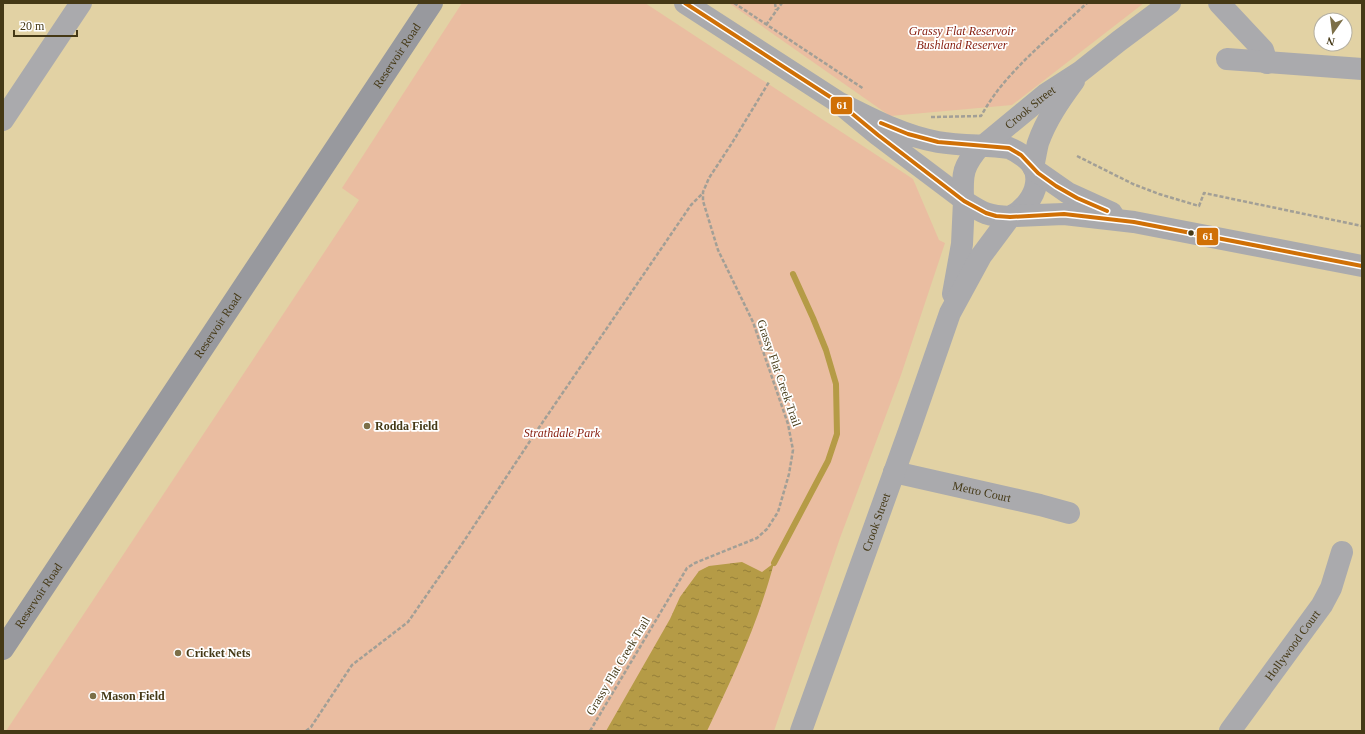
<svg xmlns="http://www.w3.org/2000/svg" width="1365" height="734" font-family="Georgia,serif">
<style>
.green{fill:#eabda1}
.water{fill:url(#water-ripples)}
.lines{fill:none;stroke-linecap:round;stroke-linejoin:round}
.stream{stroke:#b59b46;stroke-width:6}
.path{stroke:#a29f96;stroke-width:2.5;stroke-dasharray:4 2;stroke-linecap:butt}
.minor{stroke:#aaaaad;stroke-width:22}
.major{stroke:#98999e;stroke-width:22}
.bus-1-casing{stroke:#fff;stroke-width:7}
.bus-1{stroke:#d07006;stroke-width:4}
.bus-dot{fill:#453916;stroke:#fff;stroke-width:1.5}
.poi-dot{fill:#7c6f48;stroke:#fff;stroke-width:1.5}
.labels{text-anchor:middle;stroke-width:3.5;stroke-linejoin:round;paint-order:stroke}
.park-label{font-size:12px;font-style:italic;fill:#861c0d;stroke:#fff}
.street-label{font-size:12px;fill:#453916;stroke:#fff}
.poi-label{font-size:12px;font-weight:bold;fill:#453916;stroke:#fff;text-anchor:start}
.line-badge{stroke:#fff;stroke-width:1.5}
.badge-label{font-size:11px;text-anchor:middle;font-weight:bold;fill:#fff}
</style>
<defs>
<pattern id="water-ripples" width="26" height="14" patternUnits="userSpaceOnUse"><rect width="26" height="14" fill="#b59b46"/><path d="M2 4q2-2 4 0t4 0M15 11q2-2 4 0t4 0" fill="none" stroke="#957f39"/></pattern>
</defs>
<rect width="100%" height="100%" fill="#e2d2a4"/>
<g class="green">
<polygon points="462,3 645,3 913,179 939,240 945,243 901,375 840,538 774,731 6,731 359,200 342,188"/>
<polygon points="729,3 1144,3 1012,105 890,116"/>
</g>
<path class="water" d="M742,562L762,572L774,563C758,623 734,675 707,731H606L670,619L680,597L699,571L709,566Z"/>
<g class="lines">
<polyline class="stream" points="774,563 828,461 837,434 836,384 826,350 813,318 793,274"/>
<g class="path">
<polyline points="734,3 864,89"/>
<polyline points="775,3 776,10"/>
<polyline points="766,25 782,3"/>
<path d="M931,117L981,116C986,107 992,98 998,90C1024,57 1057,31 1087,3"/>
<polyline points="1077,156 1133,184 1159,194 1199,206 1204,193 1362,226"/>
<polyline points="306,731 311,727 352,665 408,622 462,544 538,429 691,205 703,193"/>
<polyline points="590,731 687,568 695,563 757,538 767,529 778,512 789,474 793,450 788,424 753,322 718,250 703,201 703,192 709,178 732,143 769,82"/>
</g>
<g class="minor">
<path d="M685,3L838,102L878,135L963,199L964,201C983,213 987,216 1010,217C1026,209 1041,190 1035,170C1031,160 1018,152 1009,148C985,145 962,146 938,142C903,136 870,118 838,102"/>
<polyline points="1219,3 1263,50 1267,63"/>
<polyline points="1227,59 1362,69"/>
<polyline points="3,120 81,3"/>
<path id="s1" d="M983,146L1046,94L1080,72L1119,41L1170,3"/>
<path d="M1033,167C1035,159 1036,151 1038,143C1046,120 1060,100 1074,81"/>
<polyline points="1035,170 1068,193 1112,213"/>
<path d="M963,199C962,173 963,166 980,146"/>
<polyline points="1013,216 1064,214 1134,222 1362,266"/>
<polyline points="953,294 962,244 964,201"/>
<path id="s2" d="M894,472L1040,505L1069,513"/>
<path id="s3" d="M801,731L909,431L950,313L981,256L1010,217"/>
<path id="s4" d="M1230,731L1322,605L1331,588L1342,552"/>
</g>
<path class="major" id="s5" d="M3,649L432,3"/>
<g class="bus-1-casing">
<g id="bus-1">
<polyline points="685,3 838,102 878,135 964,201 986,213 996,216 1010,217 1064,214 1134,222 1362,266"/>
<polyline points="881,123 908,134 938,142 1009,148 1021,155 1038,173 1056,186 1077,198 1107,211"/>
</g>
</g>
<use href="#bus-1" class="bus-1"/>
</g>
<circle class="bus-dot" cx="1191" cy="233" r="3.5"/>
<g class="poi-dot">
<circle cx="367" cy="426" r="4"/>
<circle cx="178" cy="653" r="4"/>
<circle cx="93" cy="696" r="4"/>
</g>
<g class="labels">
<g class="park-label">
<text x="962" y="35">Grassy Flat Reservoir<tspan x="962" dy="14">Bushland Reserver</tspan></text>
<text x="562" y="437">Strathdale Park</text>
</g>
<g class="street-label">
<text dy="4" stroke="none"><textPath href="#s5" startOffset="712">Reservoir Road</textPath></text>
<text dy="4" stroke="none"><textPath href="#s1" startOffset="61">Crook Street</textPath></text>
<text dy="4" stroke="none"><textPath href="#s5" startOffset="388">Reservoir Road</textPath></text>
<text transform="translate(779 373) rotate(71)" y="4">Grassy Flat Creek Trail</text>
<text dy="4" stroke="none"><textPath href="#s2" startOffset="90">Metro Court</textPath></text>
<text dy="4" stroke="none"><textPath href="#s3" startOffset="222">Crook Street</textPath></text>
<text dy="4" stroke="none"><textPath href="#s5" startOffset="64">Reservoir Road</textPath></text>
<text dy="4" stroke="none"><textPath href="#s4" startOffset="106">Hollywood Court</textPath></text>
<text transform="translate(618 666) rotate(-59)" y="4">Grassy Flat Creek Trail</text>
</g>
<g class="poi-label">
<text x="375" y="430">Rodda Field</text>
<text x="186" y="657">Cricket Nets</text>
<text x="101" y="700">Mason Field</text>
</g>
</g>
<g class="line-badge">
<rect x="830" y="96" width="23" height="19" rx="4" fill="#d07006"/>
<rect x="1196" y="227" width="23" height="19" rx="4" fill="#d07006"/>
</g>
<g class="badge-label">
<text x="842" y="109">61</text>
<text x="1208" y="240">61</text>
</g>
<rect width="1365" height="734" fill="none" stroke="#453916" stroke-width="8"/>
<g transform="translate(1333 32) rotate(194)"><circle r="19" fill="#ffffff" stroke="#b5b0a2"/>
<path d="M0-3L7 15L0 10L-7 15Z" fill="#7c6f48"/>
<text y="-6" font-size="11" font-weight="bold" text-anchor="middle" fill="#453916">N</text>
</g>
<path d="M14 30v6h63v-6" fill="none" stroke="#453916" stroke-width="2"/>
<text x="20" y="30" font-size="12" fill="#453916" stroke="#ffffff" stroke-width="3" paint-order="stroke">20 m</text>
</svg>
